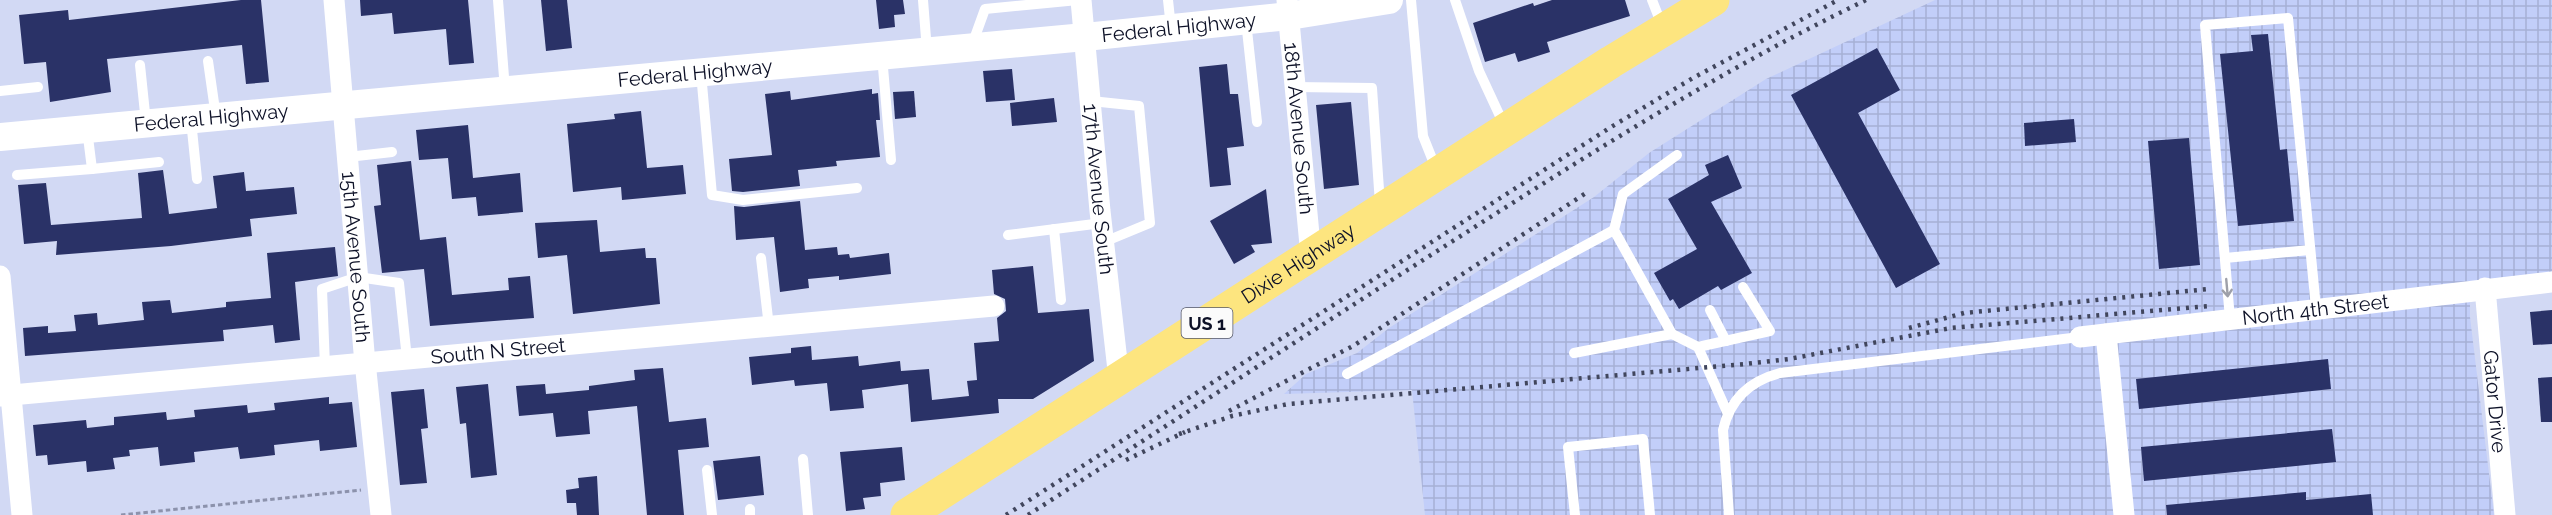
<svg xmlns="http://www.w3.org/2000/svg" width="2552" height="515" font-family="Raleway,sans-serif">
<defs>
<pattern id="industrial-grid" width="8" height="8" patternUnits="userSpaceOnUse" patternTransform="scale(1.5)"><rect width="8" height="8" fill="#c2cef9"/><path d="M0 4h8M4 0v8" fill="none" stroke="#a6b0d5"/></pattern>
</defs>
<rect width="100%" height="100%" fill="#d2d9f4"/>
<!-- industrial -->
<path fill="url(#industrial-grid)" d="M1935 0H2552V272L2470 281V317L2494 515H1425L1412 390 1284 394 1306 374 1357 353 1389 328 1594 197 1649 153 1766 79Z"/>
<!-- building -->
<g fill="#2a3267">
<path d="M241 0H261L269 82 246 84 242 45 107 59 111 92 50 102 46 62 24 64 19 15 68 10 69 20Z"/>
<path d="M360 0H468L474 63 449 65 446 29 394 34 392 13 361 16Z"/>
<path d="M541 0H567L572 48 546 51Z"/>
<path d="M876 0H903L905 14 894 15 895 27 879 29Z"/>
<path d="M1552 0H1625L1630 16 1547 42 1550 52 1518 62 1515 53 1485 62 1473 23 1533 3 1534 6Z"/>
<path d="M2268 34 2280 150 2287 149 2294 221 2238 226 2220 54 2253 51 2251 35Z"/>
<path d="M1877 48 1900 90 1858 113 1940 264 1896 288 1791 95Z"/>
<path d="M1227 64 1230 94H1238L1244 146 1227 148 1231 185 1210 187 1199 67Z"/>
<path d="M1012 69 1015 100 986 102 983 71Z"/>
<path d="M872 89V94L878 93 880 120H876L880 157 836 161 837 166 798 170 800 186 743 192 732 191 729 159 772 155 765 94 790 91 791 100Z"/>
<path d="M914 91 916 117 895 119 893 92Z"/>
<path d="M1054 98 1057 122 1012 126 1010 103Z"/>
<path d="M1351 102 1359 185 1324 189 1316 105Z"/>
<path d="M641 111 647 168 683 165 686 194 622 200 621 187 573 192 567 124 615 119 614 114Z"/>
<path d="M2074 119 2076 142 2025 146 2024 123Z"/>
<path d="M468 125 473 178 520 173 523 212 478 216 476 197 452 199 448 158 419 160 416 130Z"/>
<path d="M2189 138 2200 265 2159 269 2148 141Z"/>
<path d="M1728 155 1742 188 1711 202 1752 273 1721 290 1718 286 1679 309 1673 299 1670 301 1654 273 1697 249 1668 199 1709 175 1705 165Z"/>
<path d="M411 161 420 240 446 237 452 295 509 290 508 278 530 276 534 318 430 326 424 269 382 273 374 206 381 205 377 165Z"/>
<path d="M163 170 169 214 217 208 213 176 244 172 246 191 294 187 297 214 250 219 252 236 171 246 56 255 57 241 24 244 18 185 46 183 51 225 142 218 138 173Z"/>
<path d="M1266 189 1272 243 1251 245 1255 252 1234 264 1210 221Z"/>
<path d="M800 201 805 250 837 247 838 255 849 254 850 258 889 253 891 274 839 280V276L808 279 809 288 780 292 774 237 736 240 734 206 744 207Z"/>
<path d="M597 220 600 252 645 248 646 258H656L660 304 573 314 567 255 538 258 535 223Z"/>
<path d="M335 247 338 276 295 282 300 340 275 343 273 325 223 330 224 341 25 356 23 328 48 326V333L76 331 74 315 97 313 98 325 144 320 142 302 170 300 172 313 226 307V302L271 298 267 253Z"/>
<path d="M1033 266 1038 313 1089 309 1094 361 1033 399H998L999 413 911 422 908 384 862 390 864 408 830 411 827 383 795 386 794 380 752 385 749 357 791 353V348L811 346 812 360 858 356 859 366 900 361 901 371 929 369 932 400 969 396 967 381 977 380 974 343 999 341 997 318 1006 311 1005 299 994 294 992 270Z"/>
<path d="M2552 310V344L2533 345 2530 312Z"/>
<path d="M2328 359 2331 389 2139 409 2136 379Z"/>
<path d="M663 368 669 422 706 418 709 447 678 450 684 515H647L637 406 588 411 590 434 556 437 553 413 519 416 516 386 545 384 546 394 589 390V386L635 380 634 370Z"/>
<path d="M2552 377V422H2541L2538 378Z"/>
<path d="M488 384 497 475 471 478 466 423 460 424 456 387Z"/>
<path d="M424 389 428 428 421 429 427 483 400 485 391 392Z"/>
<path d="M329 397V404L352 402 357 447 320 451 319 440 274 445 275 455 240 459 238 447 194 452 195 462 160 466 158 447 129 450 130 456 113 458 115 469 87 472 86 461 48 465 47 455 36 456 33 425 86 420 87 428 114 425V417L166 412 167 420 195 417 194 410 247 405 248 413 275 410 274 403Z"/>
<path d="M2332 429 2336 462 2144 481 2141 447Z"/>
<path d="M902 447 905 480 880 483 881 496 863 498 865 509 846 511 840 452Z"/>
<path d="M760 456 764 495 718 500 713 461Z"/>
<path d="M597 476 599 515H577L576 503H567L566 490 579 488 578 478Z"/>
<path d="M2306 492V500L2371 494 2373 515H2167L2166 505Z"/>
</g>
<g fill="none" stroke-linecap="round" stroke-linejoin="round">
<!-- path -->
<path stroke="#8c92ac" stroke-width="3" stroke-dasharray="4.5 3" stroke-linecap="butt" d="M121 515 361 490"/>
<!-- lane -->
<g stroke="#fff" stroke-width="10">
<path d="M498 0 505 90"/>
<path d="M923 0 927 51"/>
<path d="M1168 0 1171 28"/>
<path d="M1411 0 1423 136 1437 171"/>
<path d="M1455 0 1479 71 1505 127"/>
<path d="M1652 0 1663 28"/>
<path d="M1246 21 1257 122"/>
<path d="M972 45 985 9 1078 0"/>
<path d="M882 56 891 160"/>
<path d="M208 61 216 117"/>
<path d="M140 65 146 123"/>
<path d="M701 73 712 195 743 200 857 188"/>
<path d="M1295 87 1372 88 1380 204"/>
<path d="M0 91 38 87"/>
<path d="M1091 101 1139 106 1150 223 1104 242"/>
<path d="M191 120 197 179"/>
<path d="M1677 155 1623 194 1614 230 1672 334 1698 347 1728 414"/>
<path d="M348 157 392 152"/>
<path d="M92 169 159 162"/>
<path d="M17 175 92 169 87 129"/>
<path d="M1054 229 1061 300"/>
<path d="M1008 235 1102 223"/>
<path d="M761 258 769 327"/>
<path d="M2225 258 2310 250"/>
<path d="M1710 310 1726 341"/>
<path d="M2230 319 2205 25 2288 18 2316 308"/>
<path d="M1698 347 1770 331 1743 287"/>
<path d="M1574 353 1672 334"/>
<path d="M325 367 322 289 358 277 399 283 407 359"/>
<path d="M1347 374 1614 230"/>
<path d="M803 459 808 515"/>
<path d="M707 470 712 515"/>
<path d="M750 509V515"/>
<path d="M1575 515 1568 447 1643 439 1650 515"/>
<path d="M1729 515 1723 430C1730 399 1749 381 1780 373L2080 337"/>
</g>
<!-- street -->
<g stroke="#fff" stroke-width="21">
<path id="s1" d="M334 0 364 352 381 515"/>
<path id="s2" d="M1081 0 1100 211 1119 379"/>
<path id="s3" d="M1287 0 1311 256"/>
<path d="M0 276 22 515"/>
<path id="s4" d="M2485 288 2505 515"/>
<path d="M2106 334 2124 515"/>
<path id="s5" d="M2080 337 2552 282"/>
<path id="s6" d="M0 396 994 306"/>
</g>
<!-- secondary -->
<path stroke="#fff" stroke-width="28" id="s7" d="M0 137 1085 37 1289 16 1389 0"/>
<!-- primary -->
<path stroke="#fde57f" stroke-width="33" id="s8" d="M907 515 1611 62 1713 0"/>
<!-- rail -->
<g stroke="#41465d" stroke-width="4.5" stroke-dasharray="3 6" stroke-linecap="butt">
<path d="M1909 328 1964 313 2209 289"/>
<path d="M1229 411 1353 346 1589 191"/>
<path d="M1179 434 1232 416 1288 404 1745 364 1789 359 1951 328 2209 306"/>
<path d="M1126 460 1185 432"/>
<path d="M1006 515 1611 127 1693 78 1838 0"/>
<path d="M1028 515C1171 423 1313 330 1456 239 1589 154 1723 69 1866 0"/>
</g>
</g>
<!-- one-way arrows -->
<defs><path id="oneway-shaft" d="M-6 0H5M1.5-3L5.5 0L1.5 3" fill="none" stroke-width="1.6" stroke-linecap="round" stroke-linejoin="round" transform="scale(1.5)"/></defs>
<use stroke="#9ea0a9" href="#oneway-shaft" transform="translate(2227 288) rotate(85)"/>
<g text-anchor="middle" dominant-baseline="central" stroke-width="6" stroke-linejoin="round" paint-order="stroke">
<!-- shield labels -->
<rect fill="#fbfbfb" stroke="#545767" stroke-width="1.5" x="1181.5" y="308" width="51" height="30" rx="4.5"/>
<g font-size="18" font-weight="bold" fill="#0d1127">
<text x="1207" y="323">US 1</text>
</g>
<!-- street labels -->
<g font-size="20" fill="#0d1127" stroke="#fbfbfb">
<text stroke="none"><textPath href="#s7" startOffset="1184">Federal Highway</textPath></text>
<text stroke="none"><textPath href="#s7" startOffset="698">Federal Highway</textPath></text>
<text stroke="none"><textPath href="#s7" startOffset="212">Federal Highway</textPath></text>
<text stroke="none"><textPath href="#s3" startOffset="129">18th Avenue South</textPath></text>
<text stroke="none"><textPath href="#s2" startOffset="190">17th Avenue South</textPath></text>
<text stroke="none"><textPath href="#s1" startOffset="258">15th Avenue South</textPath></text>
<text stroke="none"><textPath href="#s8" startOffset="465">Dixie Highway</textPath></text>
<text stroke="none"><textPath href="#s5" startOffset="237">North 4th Street</textPath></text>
<text stroke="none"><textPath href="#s6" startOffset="500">South N Street</textPath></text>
<text stroke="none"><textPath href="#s4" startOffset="114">Gator Drive</textPath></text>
</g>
</g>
</svg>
